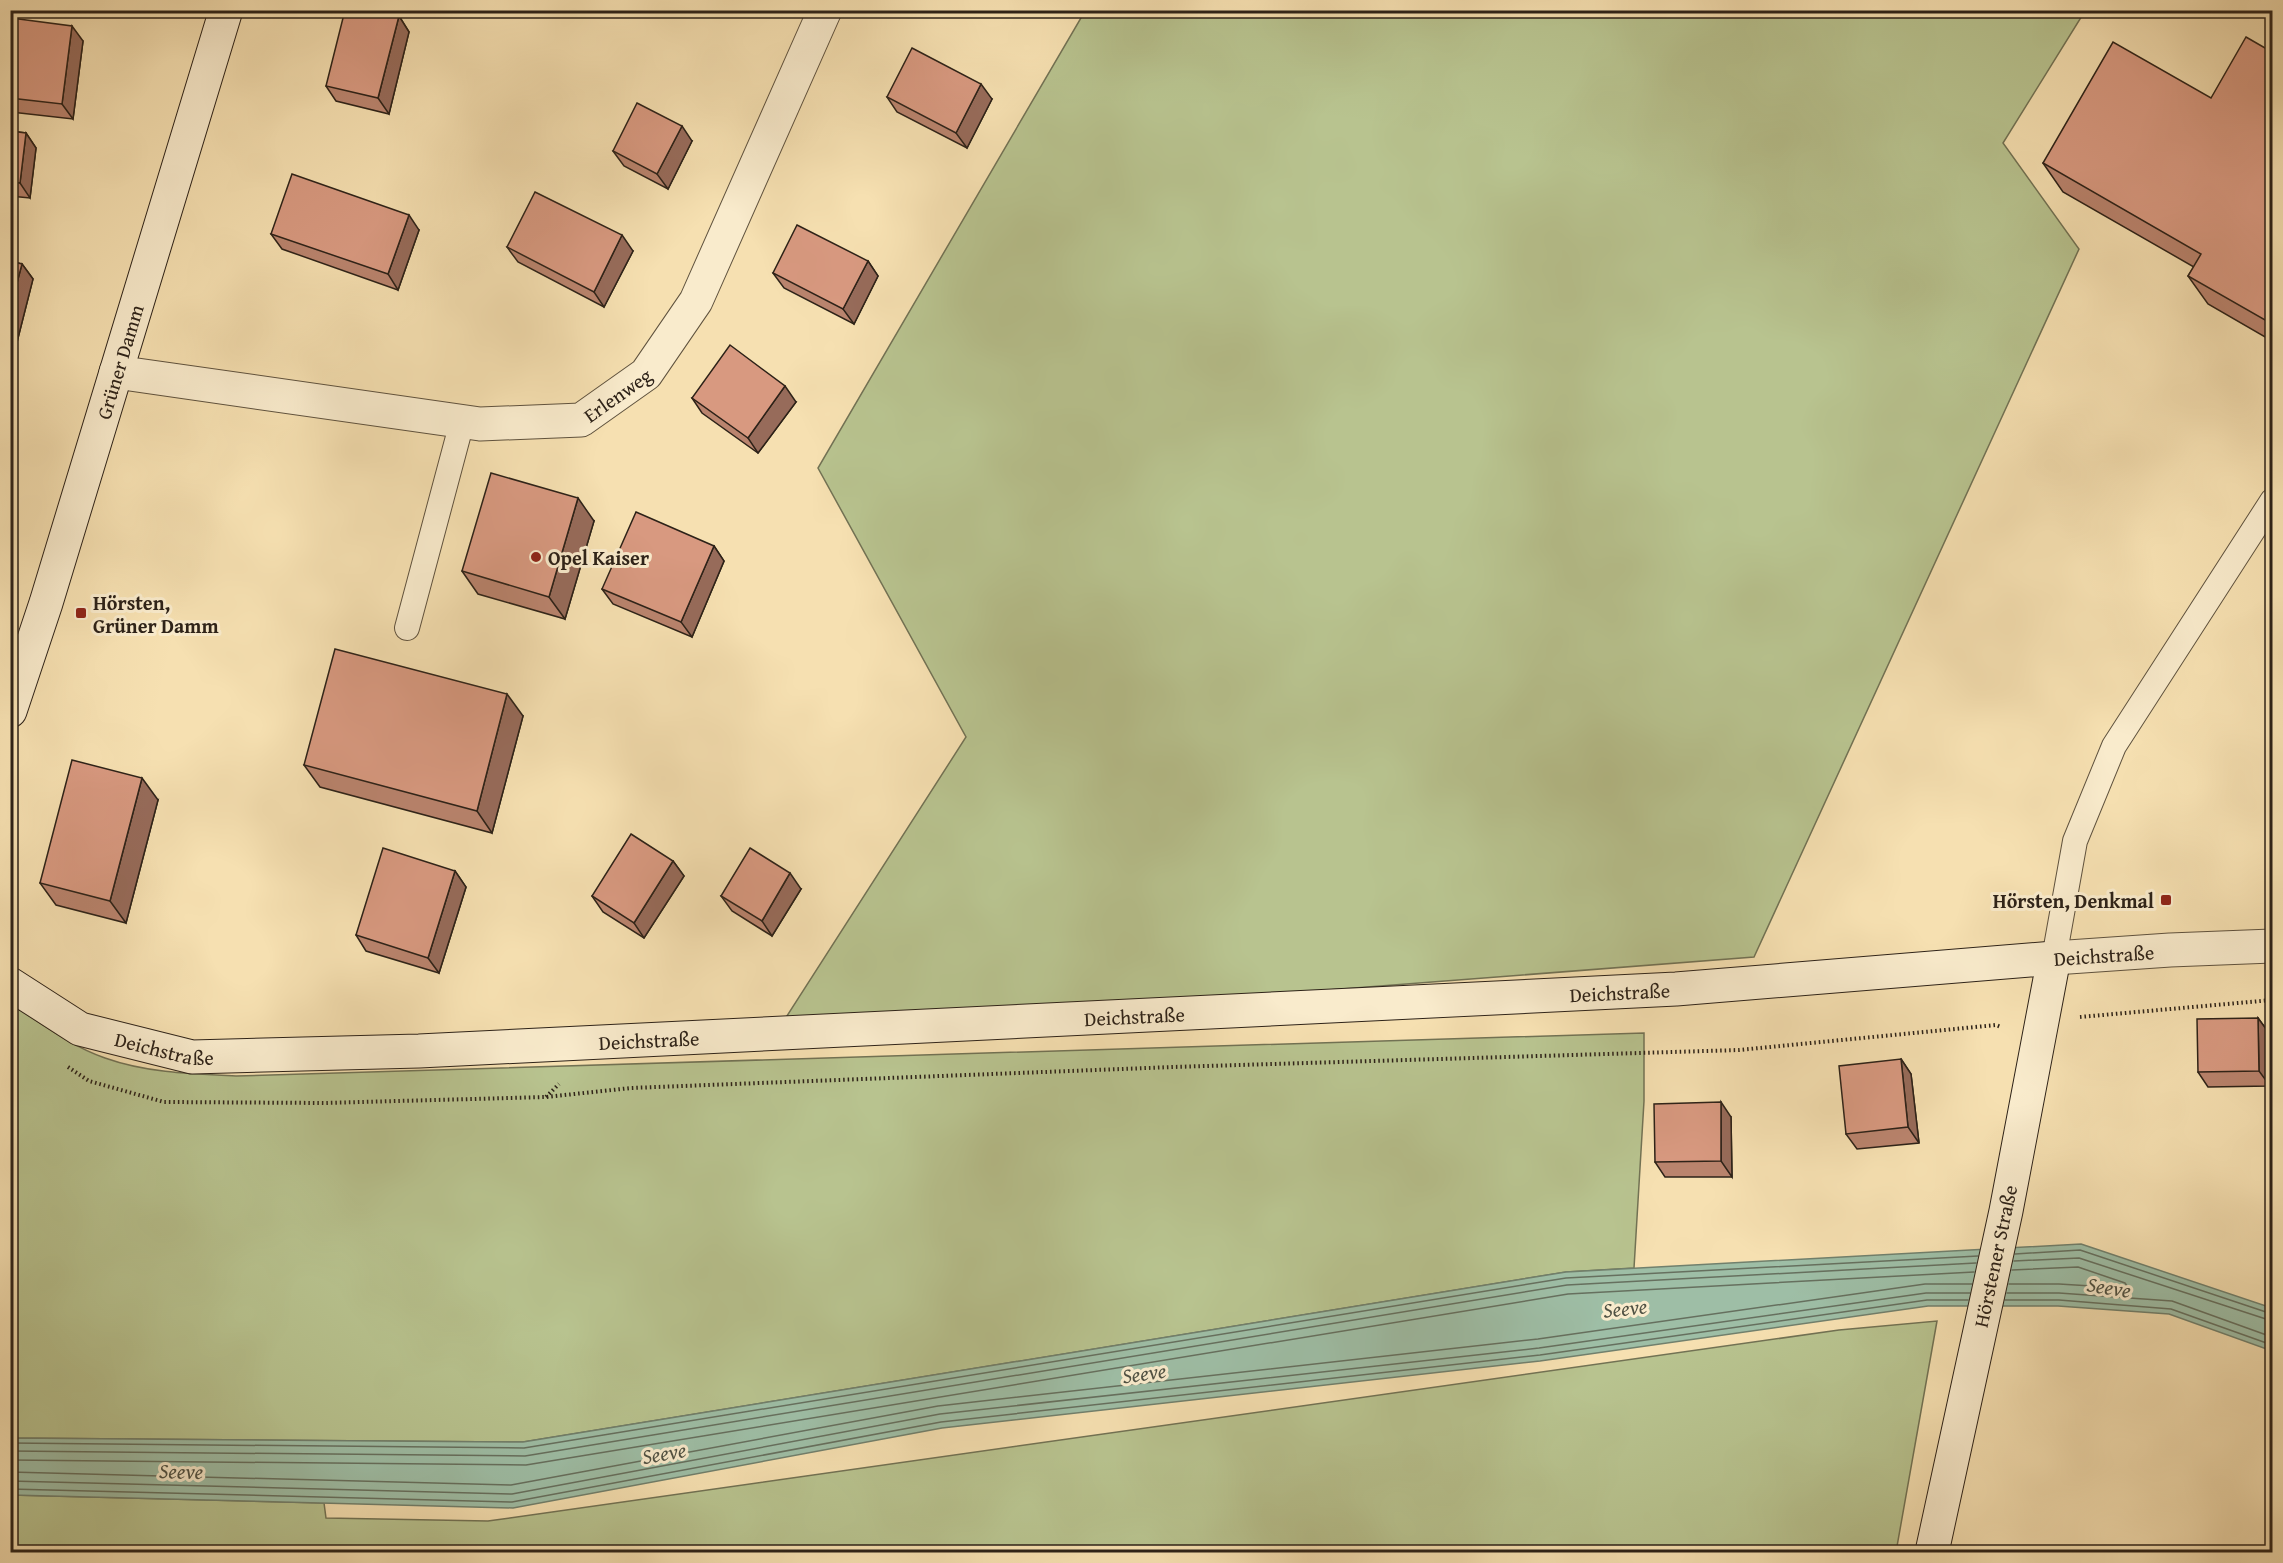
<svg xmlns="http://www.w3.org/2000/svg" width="2283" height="1563" font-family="'Gentium Book Plus',serif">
<rect width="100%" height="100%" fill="#f6e0b1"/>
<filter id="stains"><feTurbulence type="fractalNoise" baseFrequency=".00333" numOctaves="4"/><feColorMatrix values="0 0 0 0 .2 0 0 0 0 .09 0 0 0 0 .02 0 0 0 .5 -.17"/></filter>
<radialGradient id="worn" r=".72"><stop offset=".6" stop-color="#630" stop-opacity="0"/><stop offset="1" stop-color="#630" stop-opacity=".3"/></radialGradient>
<!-- green -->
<g fill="#b8c38f" stroke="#727254" stroke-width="1.5">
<path d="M1085 11H2085L2003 143 2079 249 1754 957 776 1033 966 737 818 468Z"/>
<path d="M10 1003C41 1023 70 1046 105 1058 147 1073 193 1074 236 1076L1644 1033V1101L1634 1268 1566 1272 523 1442 11 1438Z"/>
<path d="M1937 1321 1896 1552H11V1495L324 1503 326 1518 488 1521 1839 1330Z"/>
</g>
<!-- water -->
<path fill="#9ebea6" stroke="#71806d" stroke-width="1.5" d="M2081 1244 2272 1308V1351L2169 1314 2058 1306H1928L1540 1361 942 1428 513 1508 11 1495V1438L523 1442 1566 1272Z"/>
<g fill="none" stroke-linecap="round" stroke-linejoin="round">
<!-- shore -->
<g stroke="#66705f" stroke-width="1.5">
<path d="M2015 1254 2080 1250 2272 1314"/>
<path d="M2014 1261 2079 1258 2272 1321"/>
<path d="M2009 1284H2059L2124 1288 2127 1286 2125 1283 2078 1267 2012 1270"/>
<path d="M2007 1293H2059L2172 1301 2272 1337"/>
<path d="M2005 1300H2059L2171 1309 2272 1345"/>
<path d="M10 1443 524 1448 1566 1278 1978 1256"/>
<path d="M10 1451 525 1456 1567 1285 1976 1263"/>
<path d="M10 1460 526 1465 1568 1294 1974 1272"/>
<path d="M10 1472 511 1485 938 1406 1538 1339 1925 1284H1972"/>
<path d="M10 1481 512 1494 940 1414 1539 1348 1926 1293H1970"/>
<path d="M10 1489 512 1502 941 1422 1540 1355 1927 1300H1968"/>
</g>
<defs>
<g id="lane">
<path d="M407 628 462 422"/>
<path d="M2054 958 2075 841 2114 746 2272 501"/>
</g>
<g id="street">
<path id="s1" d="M116 372 480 424 581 420 646 374 696 301 825 10"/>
<path id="s2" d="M2054 958 2170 950 2272 946"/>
</g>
<g id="secondary">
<path id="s3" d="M10 711 46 603 226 10"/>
<path id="s4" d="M10 984 80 1029 192 1057 419 1051 1676 989 2054 958 2006 1211 1932 1552"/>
</g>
</defs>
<!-- lane casing -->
<use href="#lane" stroke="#5f523e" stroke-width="26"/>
<!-- street casing -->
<use href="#street" stroke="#5f523e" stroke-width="35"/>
<!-- secondary casing -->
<use href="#secondary" stroke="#2d2218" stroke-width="35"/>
<!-- path -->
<g stroke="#2d2218" stroke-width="4" stroke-dasharray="1.5 3" stroke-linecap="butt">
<path d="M2080 1017 2272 1000"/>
<path d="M68 1067 89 1081 164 1102 324 1103 546 1097 631 1088 1173 1067 1739 1050 1996 1025 2001 1027"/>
<path d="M546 1097 559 1084"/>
</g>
<!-- lane -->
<use href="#lane" stroke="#f9ebcc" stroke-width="24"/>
<!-- street -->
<use href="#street" stroke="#f9ebcc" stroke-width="33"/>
<!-- secondary -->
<use href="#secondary" stroke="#f9ebcc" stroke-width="33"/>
</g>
<!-- wall -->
<g fill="#ba846e" stroke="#2d2218" stroke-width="1.5">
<path d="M751 10H762L759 15Z"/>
<path d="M399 16 409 32 389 114 336 101 326 86Z"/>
<path d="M11 18 83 41 73 119 11 112 10 111Z"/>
<path d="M2272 52V341L2208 304 2188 276 2194 267 2063 192 2043 163 2211 98Z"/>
<path d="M887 97 992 99 967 148 897 112Z"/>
<path d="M10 131 26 133 36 148 30 198 10 196Z"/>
<path d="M692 141 668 189 624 166 613 151Z"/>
<path d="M419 230 398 290 282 249 271 234Z"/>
<path d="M507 247 633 251 604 307 518 262Z"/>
<path d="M10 261 22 264 33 279 17 342 10 340Z"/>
<path d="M868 261 878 276 854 324 784 288 773 273Z"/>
<path d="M692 398 796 402 758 453 702 413Z"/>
<path d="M594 521 565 619 478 594 462 571Z"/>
<path d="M714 546 724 561 692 637 613 604 602 589Z"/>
<path d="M523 716 492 833 320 787 304 765Z"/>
<path d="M158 800 126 923 56 905 40 883Z"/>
<path d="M673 861 684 876 644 938 603 912 592 896Z"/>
<path d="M455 871 466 887 439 973 366 951 356 935Z"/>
<path d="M801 889 772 936 732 911 721 896Z"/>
<path d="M2258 1018 2269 1033 2270 1086 2208 1087 2198 1072Z"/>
<path d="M1901 1059 1911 1074 1919 1143 1857 1149 1846 1134Z"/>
<path d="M1731 1117 1732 1177H1665L1655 1162Z"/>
</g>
<!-- shaded-wall -->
<g fill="#976b5a" stroke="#2d2218" stroke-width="1.5">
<path d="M399 16 409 32 389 114 378 98Z"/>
<path d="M72 26 83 41 73 119 62 104Z"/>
<path d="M981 84 992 99 967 148 956 133Z"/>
<path d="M682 126 692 141 668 189 657 174Z"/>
<path d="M26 133 36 148 30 198 20 183Z"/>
<path d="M409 215 419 230 398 290 388 274Z"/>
<path d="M622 235 633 251 604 307 594 292Z"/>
<path d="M868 261 878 276 854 324 843 309Z"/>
<path d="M22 264 33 279 17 342 10 333V309Z"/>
<path d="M785 386 796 402 758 453 748 438Z"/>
<path d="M578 498 594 521 565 619 549 597Z"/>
<path d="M714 546 724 561 692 637 681 622Z"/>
<path d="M507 694 523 716 492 833 477 811Z"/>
<path d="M142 778 158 800 126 923 110 901Z"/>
<path d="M673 861 684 876 644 938 634 923Z"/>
<path d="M455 871 466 887 439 973 428 958Z"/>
<path d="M790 873 801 889 772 936 762 921Z"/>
<path d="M2258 1018 2269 1033 2270 1086 2259 1071Z"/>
<path d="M1901 1059 1911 1074 1919 1143 1908 1127Z"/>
<path d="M1721 1102 1731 1117 1732 1177 1721 1161Z"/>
</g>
<!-- building -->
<g fill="#d89980" stroke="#2d2218" stroke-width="1.5">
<path d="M345 10H376L399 16 378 98 326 86Z"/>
<path d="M11 18 72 26 62 104 10 98Z"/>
<path d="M2246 37 2272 52V324L2188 276 2201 254 2043 163 2113 42 2211 98Z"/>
<path d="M912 48 981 84 956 133 887 97Z"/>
<path d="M637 103 682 126 657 174 613 151Z"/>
<path d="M10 131 26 133 20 183 10 182Z"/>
<path d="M292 174 409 215 388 274 271 234Z"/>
<path d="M535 192 622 235 594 292 507 247Z"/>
<path d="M797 225 868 261 843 309 773 273Z"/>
<path d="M10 261 22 264 10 309Z"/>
<path d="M730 345 785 386 748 438 692 398Z"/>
<path d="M491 473 578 498 549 597 462 571Z"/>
<path d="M636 512 714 546 681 622 602 589Z"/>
<path d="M335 649 507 694 477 811 304 765Z"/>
<path d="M72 760 142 778 110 901 40 883Z"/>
<path d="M631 834 673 861 634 923 592 896Z"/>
<path d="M383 848 455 871 428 958 356 935Z"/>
<path d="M750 848 790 873 762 921 721 896Z"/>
<path d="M2258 1018 2259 1071 2198 1072 2197 1019Z"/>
<path d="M1901 1059 1908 1127 1846 1134 1839 1066Z"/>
<path d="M1721 1102V1161L1655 1162 1654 1104Z"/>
</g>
<!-- markers -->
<g fill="#8f2418" stroke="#f9ebcc" stroke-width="2">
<circle cx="536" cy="557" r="6"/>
<rect x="75" y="607" width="12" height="12" rx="3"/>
<rect x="2160" y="894" width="12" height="12" rx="3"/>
</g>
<g text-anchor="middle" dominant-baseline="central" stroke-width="6" stroke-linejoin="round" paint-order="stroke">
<!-- street labels -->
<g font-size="20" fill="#2d2218" stroke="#f9ebcc">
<text stroke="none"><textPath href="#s3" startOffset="366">Grüner Damm</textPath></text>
<text stroke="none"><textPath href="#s1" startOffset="513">Erlenweg</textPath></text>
<text stroke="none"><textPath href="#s2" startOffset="50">Deichstraße</textPath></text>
<text stroke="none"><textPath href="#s4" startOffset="1628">Deichstraße</textPath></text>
<text stroke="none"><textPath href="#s4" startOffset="1142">Deichstraße</textPath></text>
<text stroke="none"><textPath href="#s4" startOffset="656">Deichstraße</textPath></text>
<text stroke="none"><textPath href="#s4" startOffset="170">Deichstraße</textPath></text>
<text transform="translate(1995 1256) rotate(-78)">Hörstener Straße</text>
</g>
<!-- poi labels -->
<g font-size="20" font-weight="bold" fill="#2d2218" stroke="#f9ebcc" text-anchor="start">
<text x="548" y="557">Opel Kaiser</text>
<text x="93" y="602">Hörsten,<tspan x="93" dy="23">Grüner Damm</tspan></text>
<text x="2154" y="900" text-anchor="end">Hörsten, Denkmal</text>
</g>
<!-- water labels -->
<g font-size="21" font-style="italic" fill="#4f5143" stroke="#f9ebcc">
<text transform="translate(2109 1287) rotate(9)">Seeve</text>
<text transform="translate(1625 1308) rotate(-6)">Seeve</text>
<text transform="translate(1144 1373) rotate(-8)">Seeve</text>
<text transform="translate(664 1453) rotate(-10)">Seeve</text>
<text transform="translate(181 1471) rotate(1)">Seeve</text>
</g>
</g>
<!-- margin -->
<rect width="2283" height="1563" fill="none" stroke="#f6e0b1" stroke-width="36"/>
<rect x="12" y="12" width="2259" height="1539" fill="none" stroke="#2d2218" stroke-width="3"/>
<rect x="18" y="18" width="2247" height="1527" fill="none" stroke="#2d2218" stroke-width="1.5"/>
<rect width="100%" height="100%" filter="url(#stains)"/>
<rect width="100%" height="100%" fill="url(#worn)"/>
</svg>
